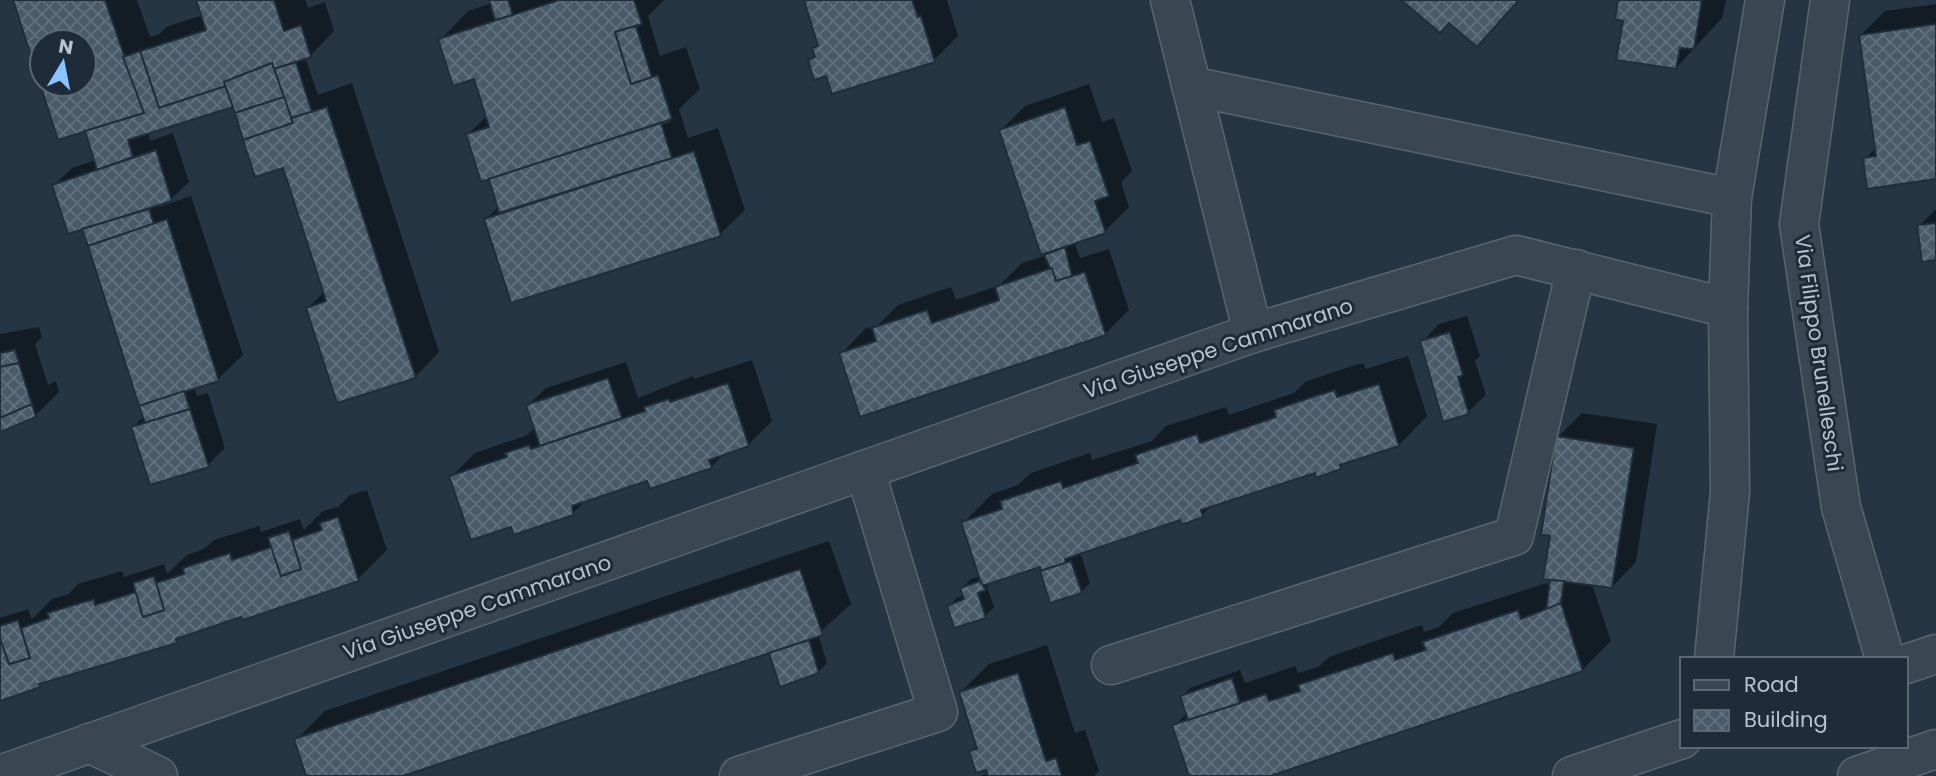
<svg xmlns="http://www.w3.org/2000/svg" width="1936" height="776" font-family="Poppins,sans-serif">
<defs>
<pattern id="building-cross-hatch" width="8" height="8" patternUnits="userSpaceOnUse" patternTransform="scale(1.75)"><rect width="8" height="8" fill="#495b6a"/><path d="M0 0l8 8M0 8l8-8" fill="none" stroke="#61717e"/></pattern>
</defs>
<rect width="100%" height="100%" fill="#253544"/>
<!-- shadow -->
<g fill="#0007" fill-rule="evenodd">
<path d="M15 0H137L150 37 160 34 166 27 203 15 198 0H305L308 8 325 2 334 31 310 56 305 57 318 95 352 83 439 352 415 377 308 308 325 291 284 166 256 175 234 104 148 132 150 141 173 133 189 182 171 199 158 203 159 207 191 196 243 355 218 379 194 387 197 396 208 393 225 448 208 465 133 427 144 416 84 227 54 185 72 168 96 160 86 129 42 84H84V42H42V83Z"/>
<path d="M491 0H664L648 16 660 56 686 47 700 89 679 109 688 138 718 128 745 210 720 234 486 219 499 206 491 180 468 134 487 116 475 77 440 40 468 11 492 3ZM668 119 670 122 509 175V171Z"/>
<path d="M805 0H947L958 36 934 60 827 74 810 60 816 54 814 48 819 43Z"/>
<path d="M1620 0H1726L1722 18 1676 68 1625 19Z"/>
<path d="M1936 4V177L1865 159 1877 147 1861 35 1885 11Z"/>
<path d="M1089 84 1102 122 1114 118 1132 171 1121 182 1129 207 1105 231 1074 242 1080 258 1109 249 1129 310 1105 334 841 354 865 329 878 325 898 305 951 287 956 300 1000 285 1022 263 1044 256 1001 130 1025 106Z"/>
<path d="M1936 209V258L1919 226Z"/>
<path d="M1467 316 1480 356 1475 361 1486 395 1468 412 1422 342 1439 324Z"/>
<path d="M39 327 42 337 35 344 48 385 56 381 59 392 35 416 0 430V334Z"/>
<path d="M1408 356 1427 416 1399 445 1347 461 1340 468 1316 470 1214 504 1202 515 1181 518 1080 552 1090 583 1081 592 1041 565 994 580 987 587 994 607 985 616 949 606 958 597 964 595 962 588 971 579 981 576 963 523 992 494 1018 485 1031 473 1090 453 1092 460 1152 441 1166 426 1226 407 1229 415 1294 393 1305 382 1346 368 1363 363 1366 369Z"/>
<path d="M752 360 772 421 748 445 726 452 711 467 648 479 587 499 573 513 512 524 451 477 475 453 525 436 536 428 528 405 546 388 626 362 638 398 693 376 694 379Z"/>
<path d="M1582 413 1657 424 1636 562 1612 587 1592 584 1611 641 1582 670 1264 776H1191L1174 726 1187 713 1182 697 1190 688 1240 670 1245 683 1295 666 1298 673 1318 667 1329 657 1422 625 1424 632 1439 627 1453 613 1547 583 1550 593 1558 437Z"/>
<path d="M367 490 387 550 358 579 183 634 176 642 45 681 40 686 0 698V618L28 609 32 619 52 599 69 594 78 584 122 571 124 577 164 564 167 574 187 555 204 549 214 540 259 526 261 532 300 519 304 530 323 511 338 507 350 495Z"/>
<path d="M829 541 851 604 818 634 827 663 818 672 776 649 397 776H308L296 740 325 711Z"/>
<path d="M1047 645 1075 733 1085 730 1099 771 1094 776H980L989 773 971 752 978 745 960 693 989 664Z"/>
</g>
<!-- building -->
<g fill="url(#building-cross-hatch)" stroke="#202e3b" stroke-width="2" fill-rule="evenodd">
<path d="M13 0H105L144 113 58 140ZM42 42H84V84H42Z"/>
<path d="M196 0H274L284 31 301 25 311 57 274 69 272 63 224 82 226 86 159 108 140 51 206 30Z"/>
<path d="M489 0H508L513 15 495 20Z"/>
<path d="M559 0H634L642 24 615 32 631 84 658 75 672 119 481 182 466 134 489 127 474 79 453 86 438 39Z"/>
<path d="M804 0H912L918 17 921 16 935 62 832 94 826 76 814 80 808 60 815 57 812 48 818 46Z"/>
<path d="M1401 0H1519L1477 47 1449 23 1440 33Z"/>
<path d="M1618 0H1702L1694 49 1680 48 1676 69 1616 60 1623 21 1615 19Z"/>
<path d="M1936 24V179L1867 189 1863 158 1876 156 1859 35Z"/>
<path d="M636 26 652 77 631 84 615 32Z"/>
<path d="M140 51 159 108 226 86 233 107 128 140 133 157 97 170 85 131 144 113 123 57Z"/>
<path d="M296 62 312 112 291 118 274 69Z"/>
<path d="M272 63 284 97 235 113 224 82Z"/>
<path d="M284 97 293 123 243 140 235 113Z"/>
<path d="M327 107 416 378 337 403 306 308 326 301 283 168 255 177 243 140 293 123 291 118Z"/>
<path d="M1065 107 1077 145 1090 141 1109 196 1095 201 1106 233 1041 255 999 130Z"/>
<path d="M661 123 672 158 499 213 489 179Z"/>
<path d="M156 150 172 201 68 234 52 185Z"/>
<path d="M694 151 721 236 511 303 484 219Z"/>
<path d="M149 209 154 224 88 246 82 229Z"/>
<path d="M167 219 219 381 139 406 88 246Z"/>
<path d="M1936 223V260L1922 262 1917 225Z"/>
<path d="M1065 247 1072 276 1056 281 1044 255Z"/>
<path d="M1052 268 1056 281 1085 272 1106 335 860 417 839 353 876 341 872 328 927 310 932 323 999 300 995 287Z"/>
<path d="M1450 332 1463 375 1458 377 1469 414 1443 422 1420 341Z"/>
<path d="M15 350 19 363 0 367V353Z"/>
<path d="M19 363 32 404 0 418V367Z"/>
<path d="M608 378 622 418 540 446 526 405Z"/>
<path d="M728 383 749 446 709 460 712 468 650 489 647 481 572 506 574 515 513 535 511 527 471 540 449 476 507 457 505 453 529 445 531 449 645 411 644 407 669 399 670 402Z"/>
<path d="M1379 384 1399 446 1340 465 1341 469 1316 478 1315 473 1201 510 1203 517 1187 523 1181 524 1180 520 1065 559 1066 563 1041 571 1040 567 982 586 961 522 1002 509 1000 501 1061 481 1063 488 1138 463 1135 455 1197 434 1200 443 1276 417 1274 410 1315 396 1335 390 1337 397Z"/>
<path d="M184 391 190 409 145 423 139 406Z"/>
<path d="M32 404 36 417 0 432V418Z"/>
<path d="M190 409 209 467 150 485 131 427Z"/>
<path d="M1556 436 1634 448 1612 588 1543 579 1550 536 1541 535Z"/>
<path d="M338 517 359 581 243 620 241 617 176 639 177 643 39 684 41 687 0 701V638L9 664 30 658 21 628 49 618 47 613 94 599 95 605 136 592 143 617 164 610 156 583 184 574 183 568 230 553 232 560 272 547 281 576 301 569 292 540 322 530 319 523Z"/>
<path d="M289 531 301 569 281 576 268 538Z"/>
<path d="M1071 561 1082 593 1050 603 1040 571Z"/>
<path d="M800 569 823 635 403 776H306L294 739Z"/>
<path d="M154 576 164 610 143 617 133 583Z"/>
<path d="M1550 580 1564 581 1561 603 1546 611Z"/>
<path d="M980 581 986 590 978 593 986 618 954 628 947 606 964 599 960 588Z"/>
<path d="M1561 603 1583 671 1270 776H1189L1172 725 1266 694 1269 701 1300 691 1298 685 1393 653 1395 660 1426 650 1422 642 1518 610 1521 619Z"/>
<path d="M18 620 30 658 9 664 0 638V626Z"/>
<path d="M809 640 819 673 780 687 769 653Z"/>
<path d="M1018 673 1046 761 1056 758 1062 776H988L986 770 976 773 969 751 977 749 959 692Z"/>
<path d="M1232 678 1240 703 1188 720 1180 696Z"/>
</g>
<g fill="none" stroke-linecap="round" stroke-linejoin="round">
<defs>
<g id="minor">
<path d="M1170 0 1253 333"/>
<path d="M1830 0 1799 224 1841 507 1885 659"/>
<path d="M1191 86 1732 198"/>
<path d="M1714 659 1730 492 1728 308 1732 198 1765 0"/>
<path d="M1111 665 1514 536 1576 269"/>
<path d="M89 743 158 776"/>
<path d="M0 775 1253 333 1516 255 1728 308"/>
<path d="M739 776 938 712 865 470"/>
</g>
<g id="tertiary">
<path d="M1906 664 1936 654"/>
<path d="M1572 776 1682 739"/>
<path d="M1857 776 1936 749"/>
</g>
</defs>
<!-- minor casing -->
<use href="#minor" stroke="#586571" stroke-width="41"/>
<!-- tertiary casing -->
<use href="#tertiary" stroke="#586571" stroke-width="41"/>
<!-- minor -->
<use href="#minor" stroke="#3a4753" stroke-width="38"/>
<!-- tertiary -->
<use href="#tertiary" stroke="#3a4753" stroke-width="38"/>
</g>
<g text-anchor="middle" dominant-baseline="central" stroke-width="6" stroke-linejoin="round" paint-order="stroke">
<!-- street labels -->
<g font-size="21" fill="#b7c2cd" stroke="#1e2c39">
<text transform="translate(1218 348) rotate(-18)">Via Giuseppe Cammarano</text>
<text transform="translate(1819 353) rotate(82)">Via Filippo Brunelleschi</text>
<text transform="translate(477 607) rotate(-19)">Via Giuseppe Cammarano</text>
</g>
</g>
<!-- legend -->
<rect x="1680" y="657" width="228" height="91" fill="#1e2c39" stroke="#5b6874" stroke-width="2"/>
<rect x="1694" y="680" width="35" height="10" fill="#3a4753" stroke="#5b6874" stroke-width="2"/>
<text x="1744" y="692" font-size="21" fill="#b7c2cd">Road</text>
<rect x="1694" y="710" width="35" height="21" fill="url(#building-cross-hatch)" stroke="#5b6874" stroke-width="2"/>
<text x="1744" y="727" font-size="21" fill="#b7c2cd">Building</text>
<!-- north arrow -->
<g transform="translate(63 63) rotate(10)"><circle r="33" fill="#1e2c39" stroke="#5b6874" stroke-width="2"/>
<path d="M0-5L12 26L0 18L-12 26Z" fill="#8bc3fe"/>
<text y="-10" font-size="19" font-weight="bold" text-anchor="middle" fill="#b7c2cd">N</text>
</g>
</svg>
